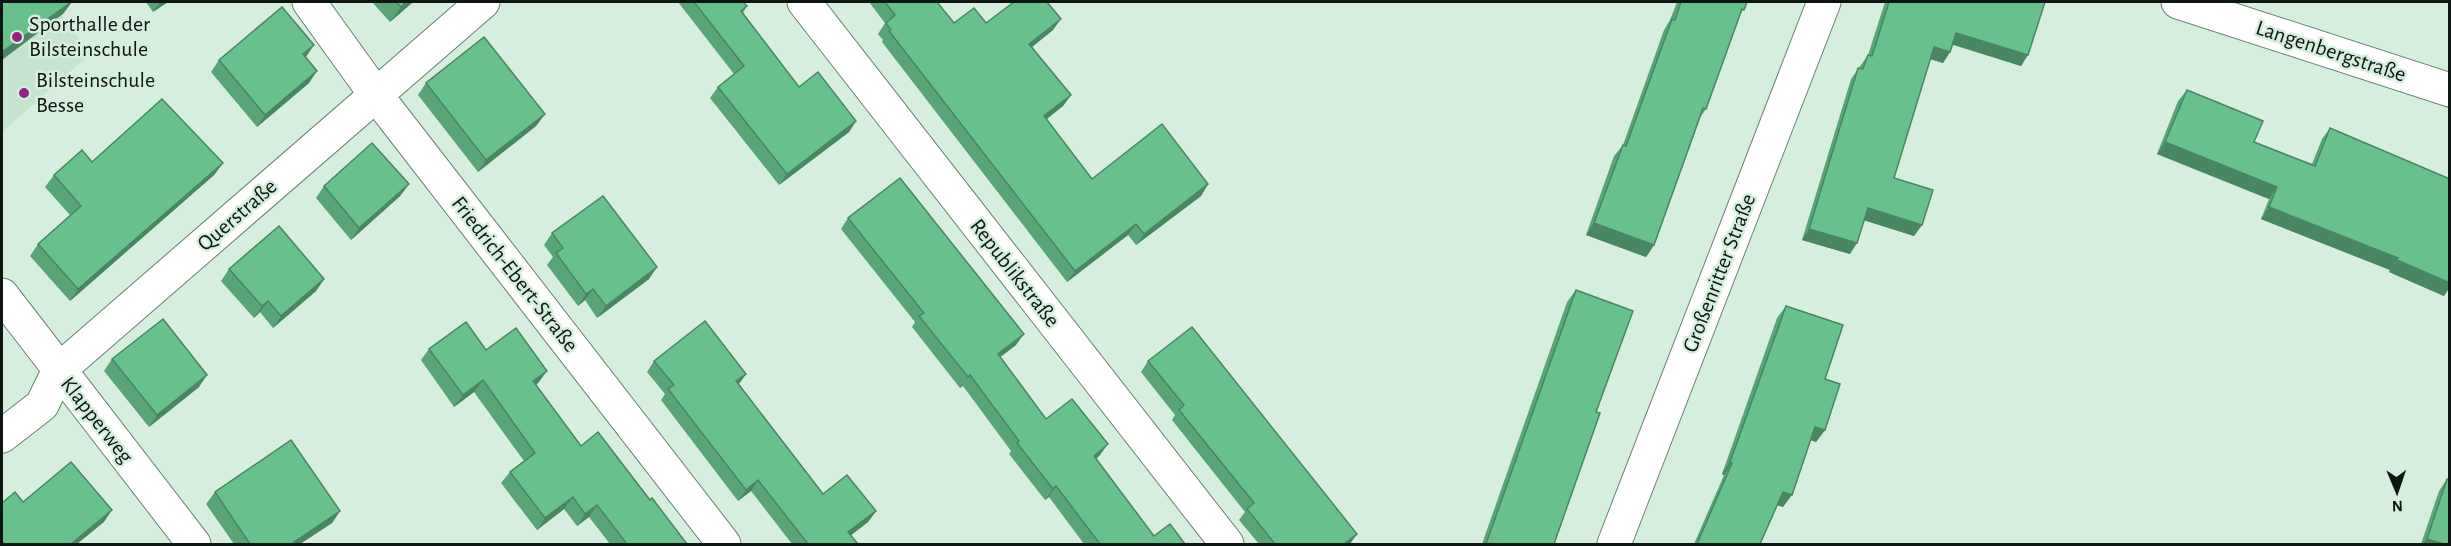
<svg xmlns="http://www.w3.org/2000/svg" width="2451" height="546" font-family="'Alegreya Sans',sans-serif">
<rect width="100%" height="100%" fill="#d6eede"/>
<!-- built -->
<path fill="#c5e4cf" d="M2 2H52L90 54 2 132Z"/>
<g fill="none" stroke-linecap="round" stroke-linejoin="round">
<defs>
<g id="minor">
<path d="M309 2 376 95 724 544"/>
<path d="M804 2 1227 544"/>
<path d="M2178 2 2450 90"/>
<path d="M2 295 194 544"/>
<path d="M2 436 42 405 59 370 483 2"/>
</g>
<path id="major" d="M1614 544 1824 2"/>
</defs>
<!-- minor casing -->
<use href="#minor" stroke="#6c8274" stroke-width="35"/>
<!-- major casing -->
<use href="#major" stroke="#6c8274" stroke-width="35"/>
<!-- minor -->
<use href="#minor" stroke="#fff" stroke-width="33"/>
<!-- major -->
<use href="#major" stroke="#fff" stroke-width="33"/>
</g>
<!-- wall -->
<g fill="#59a578">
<path d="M146 2H168L153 12Z"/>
<path d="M372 2H413L390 22Z"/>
<path d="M678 2H743L747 6 743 13 799 87 856 121 849 132 779 185 710 98 718 87 734 74Z"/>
<path d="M869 2H937L954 23H986L1053 30 1032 47 1071 95 1063 106 1047 119 1092 179 1208 184 1201 196 1136 245 1128 235 1067 282 882 42 883 40 878 34 885 23Z"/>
<path d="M1677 2H1747L1738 19 1706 109 1701 116 1654 245 1646 257 1586 235 1614 156 1623 145 1664 30 1670 20Z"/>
<path d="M1885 2H2045L2021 66 1953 45 1950 52 1943 63 1930 59 1894 178 1922 225 1914 236 1864 220 1850 254 1802 240 1851 79 1868 55Z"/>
<path d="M305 57 309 83 257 127 211 72 219 60Z"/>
<path d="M426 83 545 114 536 126 478 172 418 95Z"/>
<path d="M2187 90 2254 142 2312 164 2322 139 2330 128 2444 296 2389 272 2390 270 2261 219 2269 199 2157 154 2178 101Z"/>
<path d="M92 162 223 163 214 175 70 301 30 256 38 244 70 215 45 187 54 175Z"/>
<path d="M409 184 400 196 351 240 316 198 324 186Z"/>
<path d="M848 218 1016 345 1000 357 1046 419 1100 455 1096 459 1154 536 1185 544H1084L1049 497 1045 500 1009 454 1011 451 963 386 960 388 912 327 915 322 841 229Z"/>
<path d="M552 233 649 279 597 318 585 300 578 306 547 265 553 257 544 245Z"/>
<path d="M229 269 324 279 316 291 273 328 260 312 254 318 221 281Z"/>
<path d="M1576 290 1554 544H1482L1567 302Z"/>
<path d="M1786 306 1825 379V430L1816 442 1811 440 1783 507 1777 505 1760 544H1694L1724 475 1722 474 1777 318Z"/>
<path d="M429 349 486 350 539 382 536 385 581 446 650 500 687 544H610L589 517 577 526 564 509 537 530 501 483 510 472 524 461 474 392 454 407 421 360Z"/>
<path d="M112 359 199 387 149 427 104 371Z"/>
<path d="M654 361 746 374 739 384 823 494 876 511 868 522 851 535 858 544H792L751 491 738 501 661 400 665 394 647 372Z"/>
<path d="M1148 361 1357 534 1349 544H1259L1239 520 1245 512 1172 420 1175 415 1141 372Z"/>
<path d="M2447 479 2450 544H2421L2439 491Z"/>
<path d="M215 492 340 511 332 523 300 544H234L206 504Z"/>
</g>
<!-- shaded-wall -->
<g fill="#498662">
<path d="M71 2H72L63 14 2 60V52Z"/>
<path d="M160 2H168L153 12Z"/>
<path d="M406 2H413L390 22 401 7Z"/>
<path d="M1061 19 1053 30 1022 55 1029 44Z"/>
<path d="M1956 33 2028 55 2021 66 1949 43Z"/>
<path d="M314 45 306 57 294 66 303 54Z"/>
<path d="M1934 47 1950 52 1943 63 1927 58Z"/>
<path d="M317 71 309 83 257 127 265 115Z"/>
<path d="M1071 95 1063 106 1036 127 1044 116Z"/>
<path d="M545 114 536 126 478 172 486 160Z"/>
<path d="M856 121 849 132 779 185 787 174Z"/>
<path d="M2165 142 2277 187 2269 199 2157 154Z"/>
<path d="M223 163 214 175 70 301 78 289Z"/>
<path d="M409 184 400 196 351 240 359 228Z"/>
<path d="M1208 184 1201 196 1136 245 1144 234Z"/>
<path d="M2269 207 2398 258 2390 270 2261 219Z"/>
<path d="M1868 208 1922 225 1914 236 1860 219Z"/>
<path d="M1594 223 1654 245 1646 257 1586 235Z"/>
<path d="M1136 224 1128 235 1067 282 1075 271Z"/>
<path d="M1809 229 1857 243 1850 254 1802 240Z"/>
<path d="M2397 260 2450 283V287L2444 296 2389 272Z"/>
<path d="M657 267 649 279 597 318 606 306Z"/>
<path d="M324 279 316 291 273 328 281 316Z"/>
<path d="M593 289 585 300 578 306 586 294Z"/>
<path d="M268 301 260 312 254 318 262 306Z"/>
<path d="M1024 334 1016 345 990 365 998 354Z"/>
<path d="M547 371 539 382 525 393 533 381Z"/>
<path d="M746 374 738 385 736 381Z"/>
<path d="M207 375 199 387 149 427 157 415Z"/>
<path d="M483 380 474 392 454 407 463 395Z"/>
<path d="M1815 427 1825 430 1816 442 1807 439Z"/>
<path d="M1108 444 1100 455 1086 467 1094 456Z"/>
<path d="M1730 462 1732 463 1724 475 1722 474Z"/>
<path d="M758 480 751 491 738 501 746 490Z"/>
<path d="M1056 486 1049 497 1045 500 1053 489Z"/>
<path d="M1783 492 1792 495 1783 507 1774 504Z"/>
<path d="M573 497 564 509 537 530 545 518Z"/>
<path d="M597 505 589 517 577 526 585 514Z"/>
<path d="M112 510 104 522 77 544H71Z"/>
<path d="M340 511 332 523 300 544H291Z"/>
<path d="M876 511 868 522 841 543 848 532Z"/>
<path d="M1357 534 1350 544H1344Z"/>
<path d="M2427 539 2444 544H2423Z"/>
</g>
<!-- building -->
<g fill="#68c08c" stroke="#498662" stroke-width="1.5">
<path d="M2 2H71L2 52Z"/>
<path d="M396 2H406L401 7Z"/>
<path d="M694 2H743L747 6 741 11 799 87 818 72 856 121 787 174 718 87 744 66Z"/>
<path d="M885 2H937L954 23 974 8 986 23 1014 2H1047L1061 19 1029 44 1071 95 1044 116 1092 179 1162 124 1208 184 1144 234 1136 224 1075 271 889 31 891 30 886 23 895 15Z"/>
<path d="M1681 2H1747L1744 10 1742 9 1706 109 1703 108 1654 245 1594 223 1623 145 1626 146 1672 19 1675 20Z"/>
<path d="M1889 2H2045L2028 55 1956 33 1950 52 1934 47 1894 178 1933 190 1922 225 1868 208 1857 243 1809 229 1858 68 1863 69 1868 55 1872 56Z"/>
<path d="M282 7 314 45 303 54 317 71 265 115 219 60Z"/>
<path d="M484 37 545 114 486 160 426 83Z"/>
<path d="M2187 90 2263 121 2254 142 2315 166 2330 128 2450 179V283L2397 260 2398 258 2269 207 2277 187 2165 142Z"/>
<path d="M162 99 223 163 78 289 38 244 81 206 54 175 82 150 92 162Z"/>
<path d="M372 143 409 184 359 228 324 186Z"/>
<path d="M900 178 1024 334 998 354 1046 419 1072 399 1108 444 1094 456 1154 536 1170 524 1185 544H1100L1056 486 1053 489 1017 443 1019 441 970 375 968 377 919 316 924 313 848 218Z"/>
<path d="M603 196 657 267 606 306 593 289 586 294 556 253 563 248 552 233Z"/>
<path d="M279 226 324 279 281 316 268 301 262 306 229 269Z"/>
<path d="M1576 290 1633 311 1596 412 1600 413 1554 544H1486Z"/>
<path d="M1786 306 1843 325 1825 379 1840 384 1825 430 1815 427 1792 495 1783 492 1760 544H1697L1732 463 1730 462Z"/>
<path d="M163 319 207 375 157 415 112 359Z"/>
<path d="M705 321 746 374 736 381 823 494 847 475 876 511 848 532 858 544H808L758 480 746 490 668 389 674 385 654 361Z"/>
<path d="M466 322 486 350 516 328 547 371 533 381 581 446 598 432 650 500 652 498 687 544H627L597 505 585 514 573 497 545 518 510 472 535 453 483 380 463 395 429 349Z"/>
<path d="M1192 327 1357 534 1344 544H1275L1247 509 1254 503 1179 410 1184 405 1148 361Z"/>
<path d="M291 440 340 511 291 544H250L215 492Z"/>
<path d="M71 462 112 510 71 544H4L2 541V503L15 492 23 502Z"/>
<path d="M2447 479 2450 480V544H2444L2427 539Z"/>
</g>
<!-- markers -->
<g fill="#942281" stroke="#d6eede" stroke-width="2">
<circle cx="17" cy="37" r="6"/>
<circle cx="24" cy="93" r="6"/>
</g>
<g text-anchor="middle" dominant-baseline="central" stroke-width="5" stroke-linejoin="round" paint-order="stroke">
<!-- poi labels -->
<g font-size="22" fill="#0e1611" stroke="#d6eede" text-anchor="start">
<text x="29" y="24">Sporthalle der<tspan x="29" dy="25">Bilsteinschule</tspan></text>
<text x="36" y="80">Bilsteinschule<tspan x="36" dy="25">Besse</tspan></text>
</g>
<!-- street labels -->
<g font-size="22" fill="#0e1611" stroke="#d6eede">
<text transform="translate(2331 51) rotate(18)">Langenbergstraße</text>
<text transform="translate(237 215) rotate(-41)">Querstraße</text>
<text transform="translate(1015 273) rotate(52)">Republikstraße</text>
<text transform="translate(1719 273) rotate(-69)">Großenritter Straße</text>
<text transform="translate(515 274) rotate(52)">Friedrich-Ebert-Straße</text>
<text transform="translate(97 420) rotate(52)">Klapperweg</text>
</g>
</g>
<!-- border -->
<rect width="2451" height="546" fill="none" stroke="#0e1611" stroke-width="6"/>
<!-- north arrow -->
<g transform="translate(2397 492) rotate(178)" stroke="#d6eede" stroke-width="4.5" paint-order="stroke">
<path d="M0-4.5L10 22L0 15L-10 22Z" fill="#0e1611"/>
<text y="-9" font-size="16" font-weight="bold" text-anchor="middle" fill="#0e1611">N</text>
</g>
</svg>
